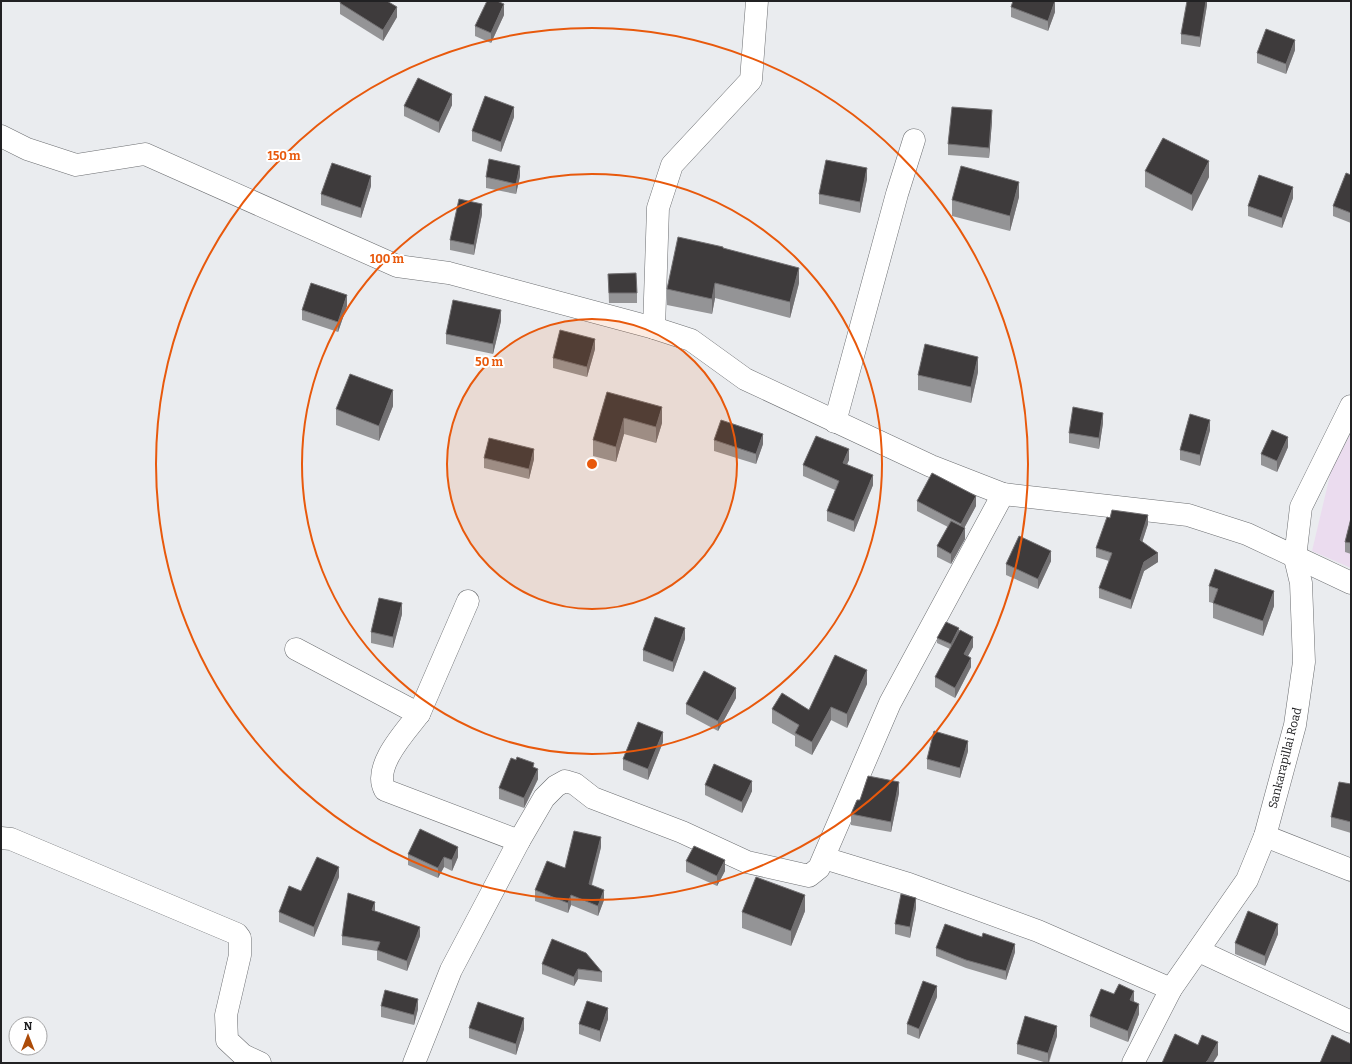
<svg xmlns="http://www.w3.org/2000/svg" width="1352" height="1064" font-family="Bitter,serif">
<rect width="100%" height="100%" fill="#eaecef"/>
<!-- education -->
<path fill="#ebdcef" d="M1351 433V568L1312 551 1331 471Z"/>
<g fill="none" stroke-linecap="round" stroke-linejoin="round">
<defs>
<g id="minor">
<path d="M1 136 27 149 76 165 145 154 397 266 449 273 654 328 691 340 745 379 931 466 1003 494 1188 515 1247 534 1351 583"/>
<path d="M654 328 658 208 672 165 751 80 757 1"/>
<path d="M835 422 897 194 914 140"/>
<path d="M296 649 419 714C405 732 372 767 385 790L519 841"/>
<path d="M419 714 468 601"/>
<path d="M1265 836 1351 870"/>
<path d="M1 838 11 839 237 934 240 938V955L226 1015 227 1040 243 1055 260 1063"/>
<path d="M824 858 909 884 1038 931 1171 989"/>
<path d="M1199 951 1351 1022"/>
<path d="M414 1063 451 970 519 841 544 798 556 786 565 781 575 784 593 798 682 832 747 862 809 876 819 868 890 703 1003 494"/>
<path d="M1133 1063 1171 989 1247 880 1265 836 1295 725 1304 662 1301 583 1295 558 1301 507 1351 406"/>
</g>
</defs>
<!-- minor casing -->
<use href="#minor" stroke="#6c6e71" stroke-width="23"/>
<!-- minor -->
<use href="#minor" stroke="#fff" stroke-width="22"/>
</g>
<!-- wall -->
<g fill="#949496">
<path d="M1207 1V5L1200 47 1181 44V34Z"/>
<path d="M340 3 397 17 383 41 340 14Z"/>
<path d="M1011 7 1055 12 1048 31 1011 17Z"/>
<path d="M504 15 491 43 475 36V26Z"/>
<path d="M1295 50 1286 74 1257 63V53Z"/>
<path d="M452 105 439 133 404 116V106Z"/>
<path d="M514 117 501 152 472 141V131Z"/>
<path d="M992 121 989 158 948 155V144Z"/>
<path d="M1145 171 1209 177 1192 211 1145 187Z"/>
<path d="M1351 175V223L1333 216V206Z"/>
<path d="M520 176 516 194 486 188V177Z"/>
<path d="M867 179 860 213 819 204V194Z"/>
<path d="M371 186 361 218 321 205V194Z"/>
<path d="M1019 197 1010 231 952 216V200Z"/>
<path d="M1293 198 1282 228 1248 216V206Z"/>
<path d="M482 214 474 255 450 250V240Z"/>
<path d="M723 249 799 283 790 318 715 298 712 314 667 305V289Z"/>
<path d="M608 274 637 293V303H609Z"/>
<path d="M347 306 338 332 302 320V310Z"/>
<path d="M501 321 493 354 446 344V334Z"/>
<path d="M595 349 587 377 553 368V358Z"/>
<path d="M978 372 971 403 918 390V375Z"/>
<path d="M607 392 662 423 656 443 624 434 616 462 593 456V440Z"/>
<path d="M393 406 379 441 336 425V409Z"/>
<path d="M1103 423 1099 449 1069 443V433Z"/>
<path d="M1210 430 1200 466 1180 460V450Z"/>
<path d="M714 440 763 444 756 464 714 451Z"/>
<path d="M1288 447 1277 472 1261 465V454Z"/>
<path d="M484 458 534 459 529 479 484 468Z"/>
<path d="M849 460 847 464 873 485 854 532 827 521V511L835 490 803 476V465Z"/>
<path d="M917 501 976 506 964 528 965 539 951 564 937 557V546L948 527 917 511Z"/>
<path d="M1110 518 1148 524 1142 542 1158 562 1144 571 1131 609 1099 598V588L1109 561 1096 557V548Z"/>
<path d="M1351 518V554L1345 552V542Z"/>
<path d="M1051 561 1038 589 1006 575V564Z"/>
<path d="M1209 586 1274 606 1263 636 1213 618V603L1209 602Z"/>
<path d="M402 614 393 648 371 643V632Z"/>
<path d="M959 632 973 647 968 656 971 667 955 698 935 687V677L950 649 937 643V638Z"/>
<path d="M685 639 673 672 643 661V650Z"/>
<path d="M867 684 847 728 831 720 812 755 795 746V736L772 723V709L809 710Z"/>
<path d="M736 698 718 731 686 714V704Z"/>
<path d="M663 742 648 780 623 770V759Z"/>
<path d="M968 751 960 778 927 769V759Z"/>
<path d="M534 767 538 779 524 808 499 799V788Z"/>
<path d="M1351 784V833L1331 827V817Z"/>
<path d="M705 785 752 791 742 813 705 795Z"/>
<path d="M899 793 891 832 851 825V814L860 800Z"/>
<path d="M601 847 592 885 604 900 598 916 571 905 568 913 535 901V890L565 868Z"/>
<path d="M408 854 458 857 452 871 444 867 438 878 408 865Z"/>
<path d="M686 861 725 871 717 886 686 872Z"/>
<path d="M339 877 314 937 279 922V912L301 891Z"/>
<path d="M916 908 910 938 895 934V924Z"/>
<path d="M375 911 420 936 407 971 377 960V951L342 945V936Z"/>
<path d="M805 911 791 946 742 928V912Z"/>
<path d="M1278 934 1265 966 1235 954V943Z"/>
<path d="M936 948 1015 952 1006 980 966 968 936 956Z"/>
<path d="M542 964 602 972V982L578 979 574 986 542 974Z"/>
<path d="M937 997 919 1039 907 1034V1024Z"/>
<path d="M1134 1001 1139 1014 1128 1042 1090 1027V1016Z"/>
<path d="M381 1006 418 1009 414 1025 381 1017Z"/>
<path d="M608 1019 600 1042 579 1034V1024Z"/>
<path d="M469 1028 524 1029 516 1055 469 1038Z"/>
<path d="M1057 1036 1049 1063H1047L1017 1054V1044Z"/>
</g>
<!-- shaded-wall -->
<g fill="#727072">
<path d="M1055 1V12L1048 31V21Z"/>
<path d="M1206 1H1207V5L1200 47V37Z"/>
<path d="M504 4V15L491 43V33Z"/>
<path d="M397 7V17L383 41V30Z"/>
<path d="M1295 40V50L1286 74V64Z"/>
<path d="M452 94V105L439 133V122Z"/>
<path d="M514 107V117L501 152V142Z"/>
<path d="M992 110V121L989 158V148Z"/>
<path d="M1209 161V177L1192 211V195Z"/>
<path d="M520 166V176L516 194V184Z"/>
<path d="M867 168V179L860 213V202Z"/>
<path d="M371 176V186L361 218V208Z"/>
<path d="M1019 182V197L1010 231V216Z"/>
<path d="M1293 187V198L1282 228V218Z"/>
<path d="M482 204V214L474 255V245Z"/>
<path d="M799 268V283L790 318V302Z"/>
<path d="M715 283V298L712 314V299Z"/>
<path d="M347 295V306L338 332V322Z"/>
<path d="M501 310V321L493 354V344Z"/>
<path d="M595 339V349L587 377V367Z"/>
<path d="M978 357V372L971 403V387Z"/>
<path d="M393 390V406L379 441V426Z"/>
<path d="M662 407V423L656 443V427Z"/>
<path d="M1103 413V423L1099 449V438Z"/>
<path d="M624 418V434L616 462V447Z"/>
<path d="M1210 420V430L1200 466V455Z"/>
<path d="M763 434V444L756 464V454Z"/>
<path d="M1288 437V447L1277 472V461Z"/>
<path d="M534 449V459L529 479V469Z"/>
<path d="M849 449V460L843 473V463Z"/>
<path d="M873 475V485L854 532V521Z"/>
<path d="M976 496V506L961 534V524Z"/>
<path d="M1148 515V524L1140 549V540Z"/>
<path d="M965 528V539L951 564V554Z"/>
<path d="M1051 551V561L1038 589V579Z"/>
<path d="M1158 553V562L1144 571 1131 609V600L1144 562Z"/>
<path d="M1274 591V606L1263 636V621Z"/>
<path d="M402 603V614L393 648V637Z"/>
<path d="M685 628V639L673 672V662Z"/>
<path d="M959 628V634L951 650V644Z"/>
<path d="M973 637V647L964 663V654Z"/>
<path d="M971 658V667L955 698V688Z"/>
<path d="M867 670V684L847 728V714Z"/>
<path d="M736 688V698L718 731V721Z"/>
<path d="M831 707V720L812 755V742Z"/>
<path d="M663 732V742L648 780V769Z"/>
<path d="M968 741V751L960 778V768Z"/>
<path d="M538 769V779L524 808V798Z"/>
<path d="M752 781V791L742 813V802Z"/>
<path d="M899 782V793L891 832V822Z"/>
<path d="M601 837V847L589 894V884Z"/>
<path d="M458 847V857L452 871V860Z"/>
<path d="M444 857V867L438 878V868Z"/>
<path d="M725 860V871L717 886V876Z"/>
<path d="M339 867V877L314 937V927Z"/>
<path d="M604 890V900L598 916V906Z"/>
<path d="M571 895V905L568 913V903Z"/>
<path d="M805 895V911L791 946V931Z"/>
<path d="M916 898V908L910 938V927Z"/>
<path d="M375 902V912L372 910Z"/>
<path d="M1278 924V934L1265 966V956Z"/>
<path d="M420 927V936L407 971V961Z"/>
<path d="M1015 944V952L1006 980V971Z"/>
<path d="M578 969V979L574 986V977Z"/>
<path d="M937 986V997L919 1039V1029Z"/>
<path d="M1134 991V1001L1130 1011V1000Z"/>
<path d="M418 999V1009L414 1025V1015Z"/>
<path d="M1139 1004V1014L1128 1042V1031Z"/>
<path d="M608 1008V1019L600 1042V1031Z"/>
<path d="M524 1018V1029L516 1055V1044Z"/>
<path d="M1057 1026V1036L1048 1063V1053Z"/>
<path d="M1218 1042V1055L1213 1063H1205Z"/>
</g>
<!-- building -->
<g fill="#3e3b3c" stroke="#727072">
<path d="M341 1H387L397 7 383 30 340 3Z"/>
<path d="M487 1H497L504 4 491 33 475 26Z"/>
<path d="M1013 1H1055L1048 21 1011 7Z"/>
<path d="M1187 1H1206L1200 37 1181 34Z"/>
<path d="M1266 29 1295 40 1286 64 1257 53Z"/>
<path d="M418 78 452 94 439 122 404 106Z"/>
<path d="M485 96 514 107 501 142 472 131Z"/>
<path d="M952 107 992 110 989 148 948 144Z"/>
<path d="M1163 138 1209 161 1192 195 1145 171Z"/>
<path d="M489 159 520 166 516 184 486 177Z"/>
<path d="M826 160 867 168 860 202 819 194Z"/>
<path d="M332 163 371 176 361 208 321 194Z"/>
<path d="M961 166 1019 182 1010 216 952 200Z"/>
<path d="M1346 173 1351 175V213L1333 206Z"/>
<path d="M1259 175 1293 187 1282 218 1248 206Z"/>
<path d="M459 199 482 204 474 245 450 240Z"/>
<path d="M678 237 723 247V248L799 268 790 302 715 283 712 299 667 289Z"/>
<path d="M636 273 637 293H609L608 274Z"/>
<path d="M311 283 347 295 338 322 302 310Z"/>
<path d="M453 300 501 310 493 344 446 334Z"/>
<path d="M560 330 595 339 587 367 553 358Z"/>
<path d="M925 344 978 357 971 387 918 375Z"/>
<path d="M350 374 393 390 379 426 336 409Z"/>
<path d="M607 392 662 407 656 427 624 418 616 447 593 440Z"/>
<path d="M1073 407 1103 413 1099 438 1069 433Z"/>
<path d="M1190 414 1210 420 1200 455 1180 450Z"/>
<path d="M721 420 763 434 756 454 714 440Z"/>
<path d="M1272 430 1288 437 1277 461 1261 454Z"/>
<path d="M816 436 849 449 843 463 873 475 854 521 827 511 839 481 803 465Z"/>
<path d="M489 438 534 449 529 469 484 458Z"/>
<path d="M932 473 976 496 961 524 917 501Z"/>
<path d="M1112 510 1148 515 1140 540 1158 553 1144 562 1131 600 1099 588 1112 553 1096 548 1107 517 1110 518Z"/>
<path d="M1351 518V543L1345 542Z"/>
<path d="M951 521 965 528 951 554 937 546Z"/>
<path d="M1019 536 1051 551 1038 579 1006 564Z"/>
<path d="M1215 569 1274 591 1263 621 1213 603 1218 589 1209 586Z"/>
<path d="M379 598 402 603 393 637 371 632Z"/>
<path d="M655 617 685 628 673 662 643 650Z"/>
<path d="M946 622 959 628 951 644 937 638Z"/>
<path d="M960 630 973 637 964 654 971 658 955 688 935 677Z"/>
<path d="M835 655 867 670 847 714 831 707 812 742 795 733 799 725 772 709 782 693 809 710Z"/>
<path d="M704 671 736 688 718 721 686 704Z"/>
<path d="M638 722 663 732 648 769 623 759Z"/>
<path d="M934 731 968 741 960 768 927 759Z"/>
<path d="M517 757 534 763 533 767 538 769 524 798 499 788 511 758 516 760Z"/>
<path d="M714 764 752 781 742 802 705 785Z"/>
<path d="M868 776 899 782 891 822 851 814 857 800H860Z"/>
<path d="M1339 782 1351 784V822L1331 817Z"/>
<path d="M420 829 458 847 452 860 444 857 438 868 408 854Z"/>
<path d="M574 831 601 837 589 884 604 890 598 906 571 895 568 903 535 890 547 861 565 868Z"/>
<path d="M694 846 725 860 717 876 686 861Z"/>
<path d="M317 857 339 867 314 927 279 912 289 886 301 891Z"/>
<path d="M756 877 805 895 791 931 742 912Z"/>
<path d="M348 893 375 902 372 910 420 927 407 961 377 950 380 942 342 936Z"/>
<path d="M901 894 916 898 910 927 895 924Z"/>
<path d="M1248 911 1278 924 1265 956 1235 943Z"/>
<path d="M945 924 982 937 983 933 1015 944 1006 971 966 960 936 948Z"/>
<path d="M552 939 586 953 602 972 578 969 574 977 542 964Z"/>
<path d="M923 981 937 986 919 1029 907 1024Z"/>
<path d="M1119 984 1134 991 1130 1000 1139 1004 1128 1031 1090 1016 1101 989 1114 994Z"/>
<path d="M385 990 418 999 414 1015 381 1006Z"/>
<path d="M587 1001 608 1008 600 1031 579 1024Z"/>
<path d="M478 1002 524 1018 516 1044 469 1028Z"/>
<path d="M1025 1016 1057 1026 1048 1053 1017 1044Z"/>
<path d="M1175 1034 1198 1045 1202 1035 1218 1042 1208 1060 1205 1063H1162Z"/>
<path d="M1332 1035 1351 1044V1063H1320Z"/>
</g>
<!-- distance rings -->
<circle cx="592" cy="464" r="145" fill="#e8590c" fill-opacity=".12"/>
<g fill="none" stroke="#e8590c" stroke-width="2">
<circle cx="592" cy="464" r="145"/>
<circle cx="592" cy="464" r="290"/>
<circle cx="592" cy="464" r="436"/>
</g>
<g text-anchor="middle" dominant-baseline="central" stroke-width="4" stroke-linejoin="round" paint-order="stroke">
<!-- street labels -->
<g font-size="12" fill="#212123" stroke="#fff">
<text transform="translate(1285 758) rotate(-76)">Sankarapillai Road</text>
</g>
</g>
<circle cx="592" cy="464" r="6" fill="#e8590c" stroke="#fff" stroke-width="2"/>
<g font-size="12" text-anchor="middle" font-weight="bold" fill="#e8590c" stroke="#fff" stroke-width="4" stroke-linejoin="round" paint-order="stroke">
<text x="284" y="160">150 m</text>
<text x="387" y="263">100 m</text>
<text x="489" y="366">50 m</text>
</g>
<!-- border -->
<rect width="1352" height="1064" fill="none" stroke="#212123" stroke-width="4"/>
<!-- north arrow -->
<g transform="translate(28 1036)"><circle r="19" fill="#ffffff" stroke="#a6a6a7"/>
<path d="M0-3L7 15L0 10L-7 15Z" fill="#ac4b08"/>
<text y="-6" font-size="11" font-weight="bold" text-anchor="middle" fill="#212123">N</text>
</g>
</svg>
